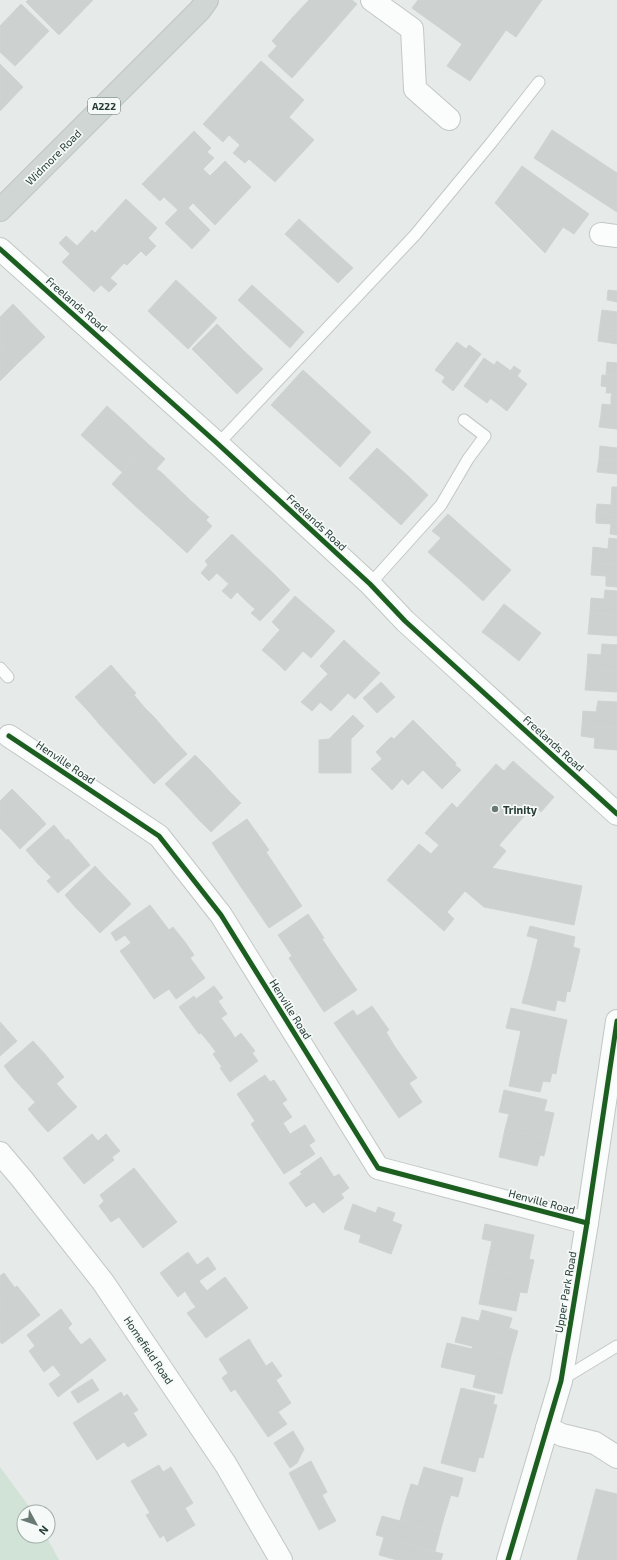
<svg xmlns="http://www.w3.org/2000/svg" width="617" height="1560" font-family="'Exo 2',sans-serif">
<rect width="100%" height="100%" fill="#e6eae8"/>
<!-- grass -->
<path fill="#d1e2d6" d="M0 1467 33 1512H24V1536H46L59 1560H0Z"/>
<!-- building -->
<g fill="#cdd2d0" stroke="#cfd3d1">
<path d="M28 0H93L59 35 26 2Z"/>
<path d="M309 0H352L357 4 323 43 293 17Z"/>
<path d="M418 0H542L516 37 506 30 470 81 447 66 462 44 412 8Z"/>
<path d="M21 4 49 31 15 66 0 52V26Z"/>
<path d="M293 17 323 43 292 78 268 56 277 46 272 41Z"/>
<path d="M261 61 304 100 289 117 314 140 275 182 249 159 245 163 233 153 240 145 229 135 223 142 203 124Z"/>
<path d="M0 64 23 87 0 111Z"/>
<path d="M552 130 617 173V212L534 158Z"/>
<path d="M194 131 211 148 207 152 214 158 203 169 210 176 225 161 251 187 215 225 193 203 188 208 210 230 192 249 165 223 178 210 164 197 160 201 142 184Z"/>
<path d="M522 166 589 214 574 234 563 227 545 253 495 203Z"/>
<path d="M126 199 157 228 148 238 156 246 146 256 141 251 127 265 124 263 110 278 117 284 109 292 101 285 94 292 62 262 70 254 59 243 66 236 77 246 92 230 95 233Z"/>
<path d="M299 219 353 268 338 283 285 234Z"/>
<path d="M176 280 217 318 188 349 148 311Z"/>
<path d="M252 285 304 332 290 348 238 300Z"/>
<path d="M608 290 617 291V302L607 300Z"/>
<path d="M13 304 45 337 18 363 0 345V317Z"/>
<path d="M602 310 617 312V334L599 332Z"/>
<path d="M217 324 243 350 218 375 192 349Z"/>
<path d="M599 332 617 334V344L598 341Z"/>
<path d="M457 342 466 349 469 345 481 354 453 391 442 382 445 377 435 370Z"/>
<path d="M0 345 18 363 0 381Z"/>
<path d="M243 350 263 369 237 394 218 375Z"/>
<path d="M484 358 494 365 497 361 511 371 487 403 464 386Z"/>
<path d="M607 362 617 363V376L606 375Z"/>
<path d="M514 366 521 371 517 376 527 384 507 411 490 398Z"/>
<path d="M303 370 371 432 340 467 271 405Z"/>
<path d="M602 375 617 376V398L611 397 612 393H606L607 387 601 386Z"/>
<path d="M611 397 617 398V417L601 415 602 404 611 405Z"/>
<path d="M107 406 129 426 103 455 81 435Z"/>
<path d="M601 415 617 417V429L599 427Z"/>
<path d="M129 426 148 444 122 472 103 455Z"/>
<path d="M148 444 165 459 156 469 161 472 132 503 112 484Z"/>
<path d="M600 446 617 448V461L599 459Z"/>
<path d="M377 448 407 475 379 505 349 478Z"/>
<path d="M599 459 617 461V474L597 472Z"/>
<path d="M161 472 190 500 162 530 132 503Z"/>
<path d="M407 475 428 495 401 525 379 505Z"/>
<path d="M612 487H617V515L596 513 597 504 611 505Z"/>
<path d="M190 500 209 517 206 520 212 526 187 553 162 530Z"/>
<path d="M596 513 617 515V535L610 534 611 524 596 523Z"/>
<path d="M448 514 486 548 459 579 428 552 441 538 432 531Z"/>
<path d="M232 534 255 556 229 584 217 573 209 581 201 573 208 565 205 561Z"/>
<path d="M609 538 617 539V565L592 563 593 547 608 549Z"/>
<path d="M486 548 511 570 483 601 459 579Z"/>
<path d="M255 556 273 573 246 601 237 592 231 599 222 591Z"/>
<path d="M592 563 617 565V587L606 586V576L591 575Z"/>
<path d="M273 573 290 590 260 621 251 613 255 609 246 601Z"/>
<path d="M605 590 617 591V615L590 613 591 598 604 599Z"/>
<path d="M295 596 318 616 277 663 262 650 280 630 272 622Z"/>
<path d="M504 604 523 619 502 647 482 632Z"/>
<path d="M590 613 617 615V636L588 634Z"/>
<path d="M318 616 335 631 311 658 303 651 285 671 277 663Z"/>
<path d="M523 619 541 633 519 661 502 647Z"/>
<path d="M344 640 362 657 312 711 301 702 328 674 320 666Z"/>
<path d="M602 644 617 645V672L587 669 588 654 601 655Z"/>
<path d="M362 657 380 673 355 699 348 693 331 711 320 702Z"/>
<path d="M111 665 125 681 90 713 75 697Z"/>
<path d="M587 669 617 672V692L585 690Z"/>
<path d="M125 681 136 693 100 725 90 713Z"/>
<path d="M381 682 395 697 377 713 363 698Z"/>
<path d="M134 695 144 707 111 737 100 725Z"/>
<path d="M598 701 617 702V728L582 726 583 711 596 712Z"/>
<path d="M144 707 155 718 122 749 111 737Z"/>
<path d="M353 715 364 726 351 739V773H319V740L329 739Z"/>
<path d="M155 718 166 731 133 761 122 749Z"/>
<path d="M413 720 456 763 455 765 461 770 442 789 423 770 408 785 402 779 392 790 371 769 382 759 376 752 391 737 394 739Z"/>
<path d="M582 726 617 728V750L594 748 595 738 581 736Z"/>
<path d="M166 731 176 742 143 772 133 761Z"/>
<path d="M176 742 187 754 154 784 143 772Z"/>
<path d="M195 755 209 769 179 798 165 784Z"/>
<path d="M513 761 554 797 541 812 534 805 499 845 506 851 492 868 582 886 574 925 484 907 465 891 447 912 454 919 444 931 387 880 419 844 431 854 439 845 425 833 452 803 457 808 496 764 504 771Z"/>
<path d="M209 769 219 780 189 809 179 798Z"/>
<path d="M219 780 229 791 199 820 189 809Z"/>
<path d="M12 789 25 802 0 826V801Z"/>
<path d="M229 791 241 803 211 832 199 820Z"/>
<path d="M25 802 37 814 11 839 0 828V826Z"/>
<path d="M37 814 46 824 20 849 11 839Z"/>
<path d="M247 819 269 850 266 852 276 867 243 890 212 843Z"/>
<path d="M54 825 67 841 39 865 26 850Z"/>
<path d="M68 839 79 852 51 877 39 865Z"/>
<path d="M79 852 90 865 58 893 47 881Z"/>
<path d="M95 866 107 879 76 908 65 895Z"/>
<path d="M276 867 302 906 269 928 243 890Z"/>
<path d="M107 879 119 891 88 920 76 908Z"/>
<path d="M119 891 131 904 100 933 88 920Z"/>
<path d="M150 905 169 930 173 927 185 942 138 976 120 951 131 943 125 935 116 941 111 933Z"/>
<path d="M308 914 324 938 322 939 332 954 300 975 289 958 292 956 278 935Z"/>
<path d="M530 926 575 937 573 947 580 949 574 975 532 965 538 939 527 936Z"/>
<path d="M185 942 194 955 190 958 205 978 176 999 169 989 154 999 138 976Z"/>
<path d="M332 954 357 990 324 1012 300 975Z"/>
<path d="M532 965 574 975 570 992 567 991 565 1002 557 1000 555 1011 522 1003Z"/>
<path d="M214 986 223 998 218 1001 227 1014 221 1018 230 1030 210 1044 201 1033 199 1034 179 1007 194 996 196 999Z"/>
<path d="M372 1006 389 1030 386 1032 395 1047 365 1068 334 1023 353 1010 357 1016Z"/>
<path d="M511 1008 567 1020 559 1057 517 1048 521 1031 506 1028Z"/>
<path d="M0 1022 17 1041 0 1056Z"/>
<path d="M230 1030 235 1038 241 1033 255 1051 252 1053 258 1061 230 1082 220 1068 222 1067 213 1054 216 1052 210 1044Z"/>
<path d="M33 1041 44 1053 14 1079 4 1066Z"/>
<path d="M395 1047 417 1078 409 1083 422 1102 399 1118 365 1068Z"/>
<path d="M517 1048 559 1057 556 1074 552 1073 550 1082 543 1081 540 1092 509 1086Z"/>
<path d="M44 1053 54 1065 25 1091 14 1079Z"/>
<path d="M54 1065 64 1077 35 1102 25 1091Z"/>
<path d="M265 1075 270 1082 274 1080 287 1100 282 1103 292 1117 260 1138 251 1124 255 1121 237 1094Z"/>
<path d="M56 1083 66 1095 38 1121 28 1109Z"/>
<path d="M504 1090 547 1100 544 1111 554 1113 548 1139 505 1129 509 1114 499 1112Z"/>
<path d="M66 1095 77 1107 48 1132 38 1121Z"/>
<path d="M283 1123 290 1134 305 1125 315 1141 309 1145 315 1154 284 1174 260 1138Z"/>
<path d="M505 1129 548 1139 544 1156 540 1155 537 1166 499 1157Z"/>
<path d="M92 1134 98 1141 106 1134 120 1151 112 1157 114 1160 84 1184 63 1158Z"/>
<path d="M321 1157 334 1177 339 1174 349 1188 341 1194 344 1198 323 1213 314 1202 306 1207 289 1183 302 1174 300 1172Z"/>
<path d="M134 1168 177 1222 143 1248 119 1217 111 1222 99 1206 104 1201 100 1195Z"/>
<path d="M353 1204 376 1213 378 1207 395 1213 392 1221 402 1225 391 1254 359 1242 361 1235 344 1229Z"/>
<path d="M485 1224 534 1235 529 1259 534 1260 530 1278 486 1269 492 1241 482 1239Z"/>
<path d="M188 1252 197 1265 208 1257 216 1269 199 1281 207 1291 192 1302 185 1291 178 1297 160 1273Z"/>
<path d="M486 1269 530 1278 527 1293 520 1292 516 1311 479 1304Z"/>
<path d="M4 1273 15 1288 0 1299V1276Z"/>
<path d="M225 1277 248 1308 206 1338 187 1313 196 1307 192 1302Z"/>
<path d="M17 1286 29 1301 0 1324V1299Z"/>
<path d="M29 1301 40 1315 2 1344 0 1342V1324Z"/>
<path d="M61 1309 72 1324 68 1328 81 1345 90 1338 106 1360 58 1397 49 1384 61 1375 53 1365 44 1372 29 1351 35 1346 27 1335Z"/>
<path d="M482 1310 512 1318 509 1328 518 1331 511 1356 455 1342 462 1317 479 1321Z"/>
<path d="M249 1339 266 1366 272 1362 282 1376 276 1380 291 1403 278 1412 287 1424 268 1437 235 1389 231 1392 222 1378 228 1373 219 1359Z"/>
<path d="M447 1343 472 1349 473 1346 511 1356 502 1394 473 1387 476 1375 441 1367Z"/>
<path d="M92 1379 99 1390 78 1403 71 1392Z"/>
<path d="M461 1388 495 1396 493 1404 497 1405 483 1458 479 1457 475 1472 441 1463Z"/>
<path d="M121 1392 124 1397 127 1394 138 1410 133 1413 147 1435 128 1447 124 1442 97 1460 73 1423Z"/>
<path d="M293 1431 304 1449 297 1463 290 1468 274 1443Z"/>
<path d="M311 1461 327 1492 322 1495 336 1521 319 1530 289 1473Z"/>
<path d="M159 1465 163 1472 171 1467 193 1503 185 1508 195 1525 167 1542 164 1535 160 1538 146 1515 150 1513 131 1481Z"/>
<path d="M424 1467 463 1478 458 1497 418 1486Z"/>
<path d="M411 1484 451 1495 445 1514 405 1503Z"/>
<path d="M596 1489 617 1494V1560H577Z"/>
<path d="M405 1503 445 1514 440 1532 400 1521Z"/>
<path d="M382 1516 440 1532 435 1551 376 1535Z"/>
<path d="M384 1537 443 1554 441 1560H397L379 1555Z"/>
</g>
<g fill="none" stroke-linecap="round" stroke-linejoin="round">
<defs>
<g id="lane">
<path d="M218 444 415 235 491 143 539 82"/>
<path d="M370 584 441 505 468 459 485 436 464 420"/>
<path d="M0 668 8 677"/>
<path d="M561 1380 617 1346"/>
</g>
<g id="street">
<path d="M372 0 412 29 415 89 449 119"/>
<path d="M601 234 617 236"/>
<path d="M9 736 159 836 221 915 378 1168 587 1223"/>
<path d="M547 1428 562 1435 595 1443 617 1457"/>
</g>
<g id="secondary">
<path d="M0 249 218 444 370 584 405 621 617 814"/>
<path d="M0 1153 22 1179 103 1282 226 1465 281 1560"/>
<path d="M508 1560 561 1381 587 1223 617 1021"/>
</g>
<path id="primary" d="M0 210 200 10 207 0"/>
</defs>
<!-- lane casing -->
<use href="#lane" stroke="#c3c7c5" stroke-width="13"/>
<!-- street casing -->
<use href="#street" stroke="#c3c7c5" stroke-width="24"/>
<!-- secondary casing -->
<use href="#secondary" stroke="#c2c8c5" stroke-width="24"/>
<!-- primary casing -->
<use href="#primary" stroke="#bec6c3" stroke-width="24"/>
<!-- lane -->
<use href="#lane" stroke="#fbfcfc" stroke-width="11"/>
<!-- street -->
<use href="#street" stroke="#fbfcfc" stroke-width="22"/>
<!-- secondary -->
<use href="#secondary" stroke="#fbfcfc" stroke-width="22"/>
<!-- primary -->
<use href="#primary" stroke="#cfd6d4" stroke-width="22"/>
<defs>
<g id="cycleway">
<path d="M0 249 218 444 370 584 405 621 617 814"/>
<path d="M9 736 159 836 221 915 378 1168 587 1223"/>
<path d="M508 1560 561 1381 587 1223 617 1021"/>
</g>
</defs>
<!-- cycleway casing -->
<use href="#cycleway" stroke="#f5f9f7" stroke-width="8"/>
<!-- cycleway -->
<use href="#cycleway" stroke="#1b5e20" stroke-width="5"/>
</g>
<!-- markers -->
<circle fill="#697974" stroke="#f5f9f7" stroke-width="1.5" cx="495" cy="809" r="4"/>
<g text-anchor="middle" dominant-baseline="central" stroke-width="3.5" stroke-linejoin="round" paint-order="stroke">
<!-- shield labels -->
<rect fill="#f5f9f7" stroke="#647570" stroke-width="1" x="88" y="98" width="32" height="16" rx="3"/>
<g font-size="10" font-weight="bold" fill="#263c36">
<text x="104" y="106">A222</text>
</g>
<!-- street labels -->
<g font-size="11" fill="#263c36" stroke="#f5f9f7">
<text transform="translate(53 157) rotate(-45)">Widmore Road</text>
<text transform="translate(77 304) rotate(41)">Freelands Road</text>
<text transform="translate(317 522) rotate(43)">Freelands Road</text>
<text transform="translate(554 743) rotate(42)">Freelands Road</text>
<text transform="translate(66 762) rotate(34)">Henville Road</text>
<text transform="translate(291 1009) rotate(58)">Henville Road</text>
<text transform="translate(542 1201) rotate(15)">Henville Road</text>
<text transform="translate(565 1292) rotate(-80)">Upper Park Road</text>
<text transform="translate(149 1350) rotate(56)">Homefield Road</text>
</g>
<!-- poi labels -->
<g font-size="11" font-weight="bold" fill="#263c36" stroke="#f5f9f7" text-anchor="start">
<text x="503" y="809">Trinity</text>
</g>
</g>
<!-- north arrow -->
<g transform="translate(36 1524) rotate(130)"><circle r="19" fill="#f5f9f7" stroke="#a2adaa"/>
<path d="M0-3L7 15L0 10L-7 15Z" fill="#697974"/>
<text y="-6" font-size="11" font-weight="bold" text-anchor="middle" fill="#263c36">N</text>
</g>
</svg>
